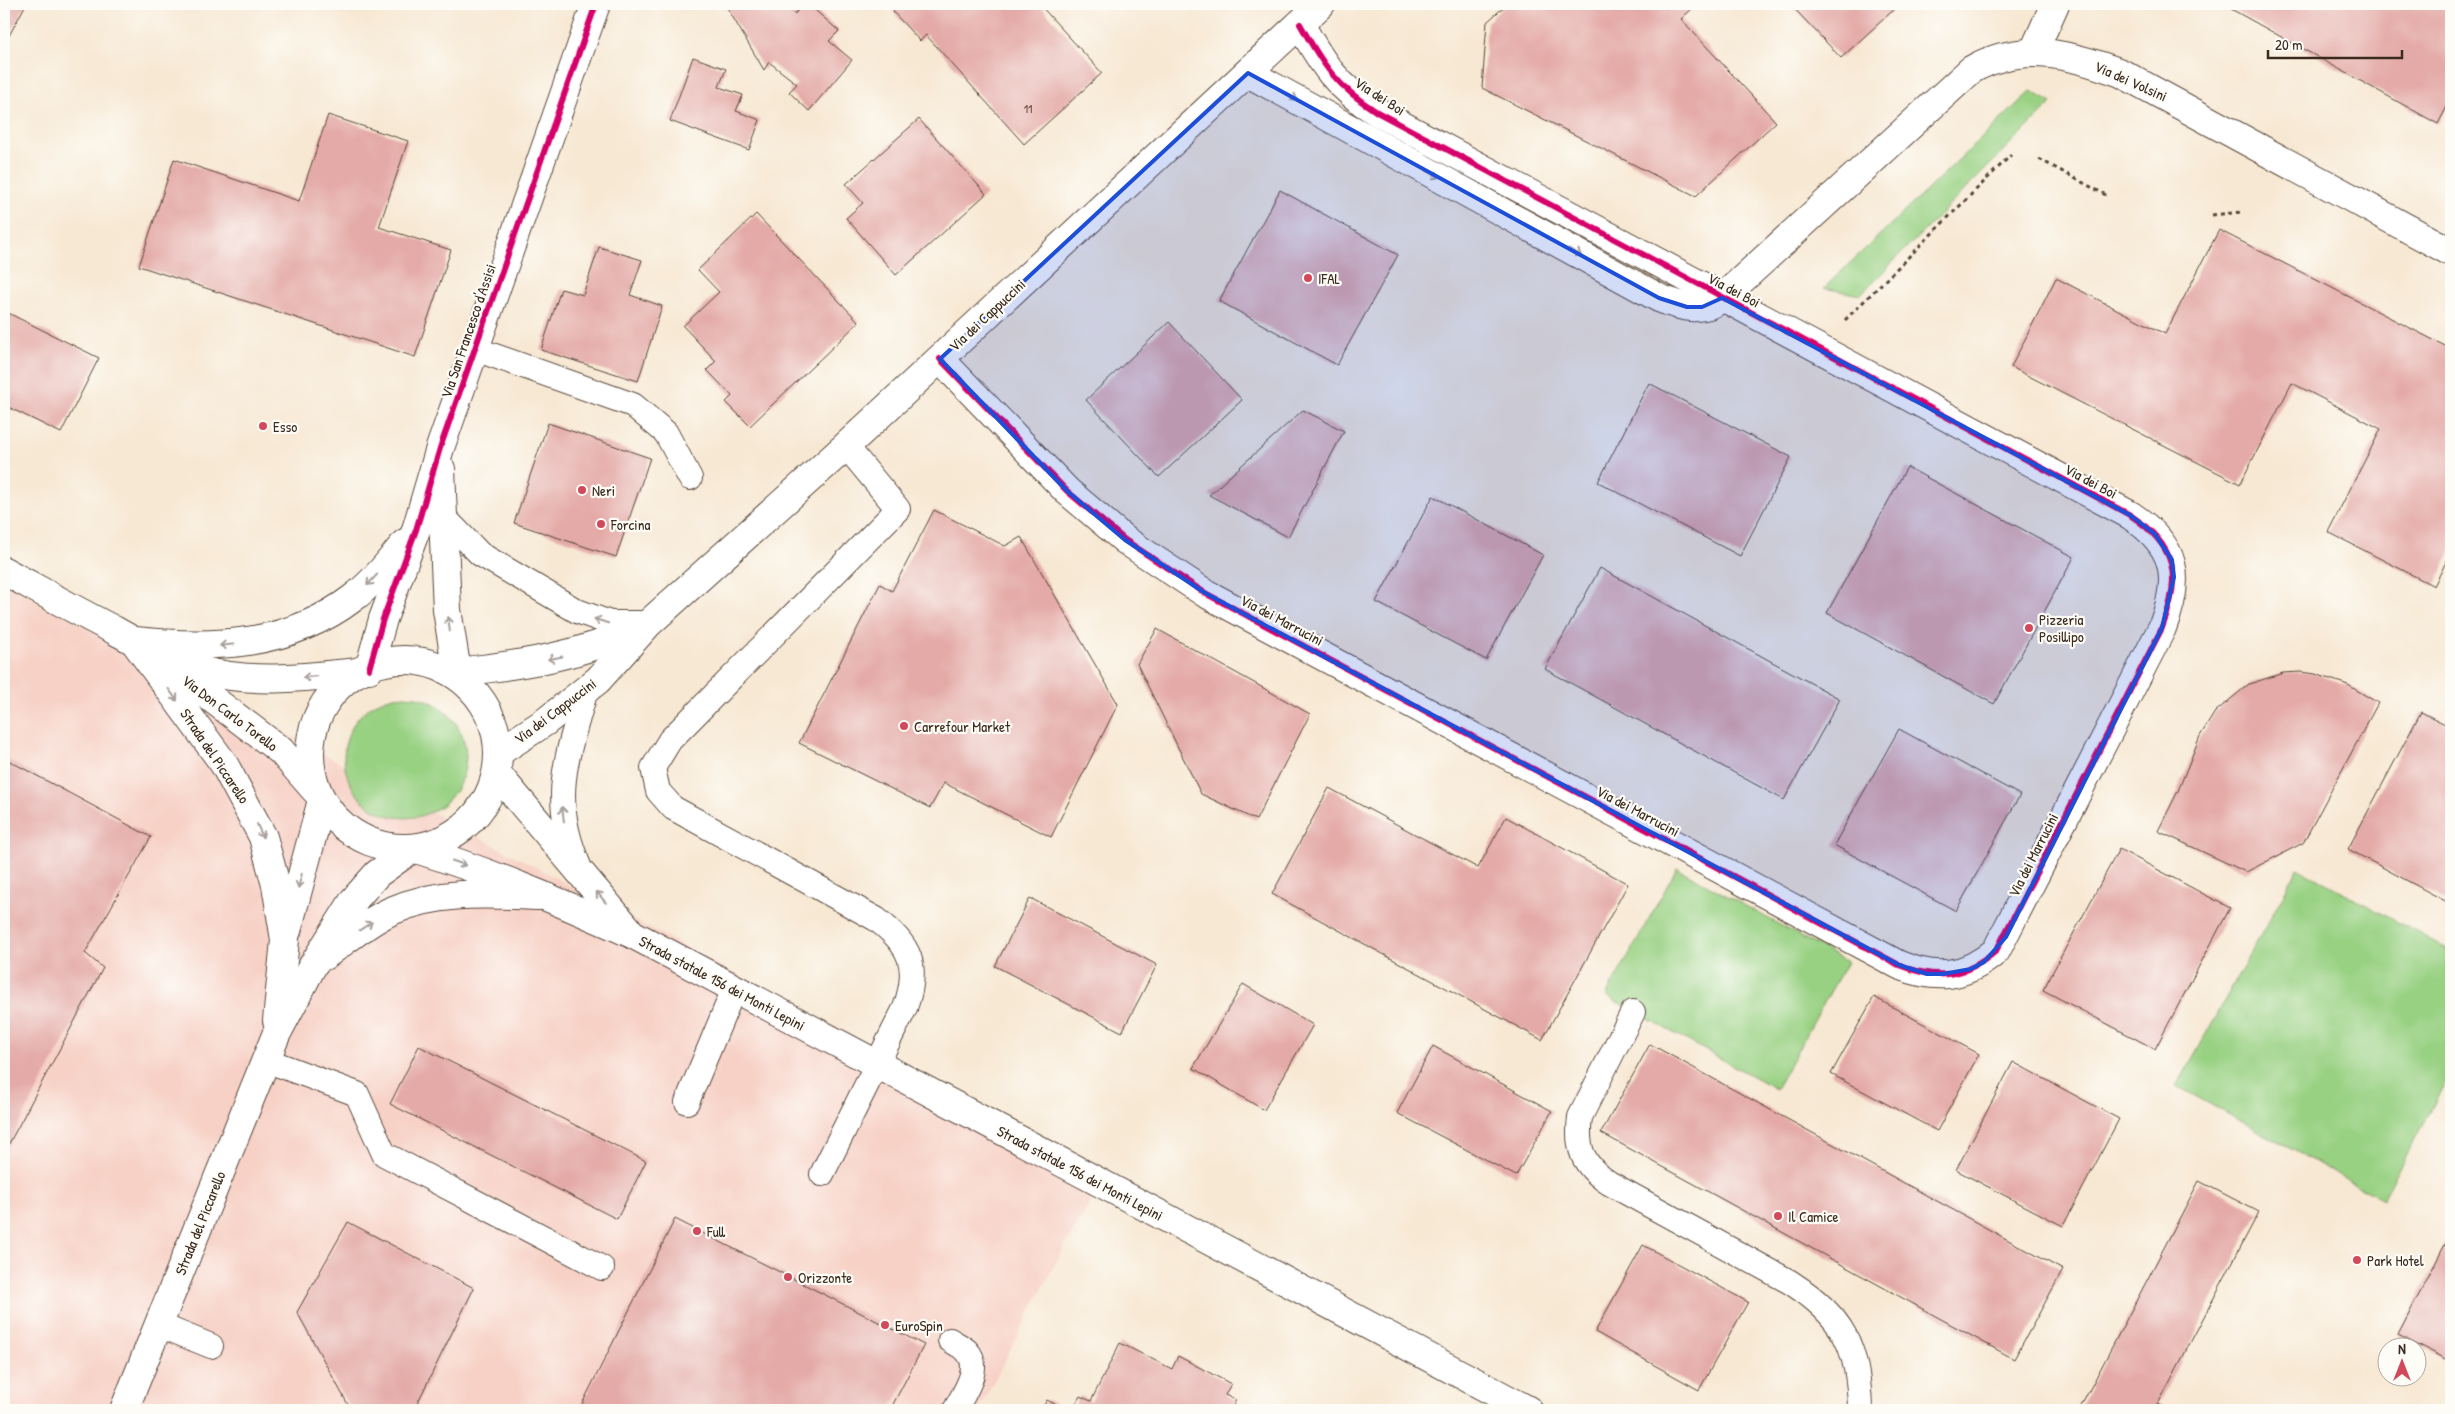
<svg xmlns="http://www.w3.org/2000/svg" width="2455" height="1414" font-family="'Patrick Hand',sans-serif">
<rect width="100%" height="100%" fill="#fdfcf7"/>
<filter id="ink" filterUnits="userSpaceOnUse"><feTurbulence type="fractalNoise" baseFrequency=".02" numOctaves="2"/><feDisplacementMap in="SourceGraphic" scale="10" xChannelSelector="R" yChannelSelector="G"/><feConvolveMatrix kernelMatrix="1 2 1 2 8 2 1 2 1" color-interpolation-filters="sRGB"/></filter>
<filter id="wash" filterUnits="userSpaceOnUse"><feTurbulence type="fractalNoise" baseFrequency=".0096" numOctaves="4" result="noise"/><feDisplacementMap in="SourceGraphic" scale="20" xChannelSelector="R" yChannelSelector="G"/><feGaussianBlur stdDeviation="1.12" result="paint"/><feColorMatrix in="noise" values="0 0 0 0 0 0 0 0 0 0 0 0 0 0 0 0 0 1.4 0 .05"/><feComposite in="paint" operator="in"/></filter>
<g filter="url(#wash)">
<rect width="100%" height="100%" fill="#f7e8d3"/>
<!-- built -->
<path fill="#f7d1c6" d="M4 583 1108 1173 1064 1247 979 1410H4Z"/>
<!-- green -->
<g fill="#99d183" stroke="#6a7e50">
<path d="M2031 91 2052 103 1860 295 1824 288Z"/>
<circle cx="405" cy="757" r="61"/>
<path d="M1677 868 1847 962 1776 1089 1606 996Z"/>
<path d="M2298 868 2451 951V1073L2382 1199 2177 1086Z"/>
</g>
<g id="blocks">
<!-- building -->
<g fill="#e4aaa7">
<path d="M4 4H26L4 45Z"/>
<path d="M725 4H784L795 14 802 4H808L839 31 829 41 852 60 809 111 789 92 797 84 769 62 764 70Z"/>
<path d="M902 4H1039L1102 73 1024 144 926 35 920 41 893 12Z"/>
<path d="M1507 4H1697L1681 19 1776 122 1696 196 1482 88 1487 22Z"/>
<path d="M1790 4H1900L1841 58Z"/>
<path d="M2222 4H2434L2451 13V99L2438 124Z"/>
<path d="M693 57 726 69 719 87 743 95 736 111 760 120 749 150 670 121Z"/>
<path d="M328 115 408 141 379 227 451 250 415 357 139 266 174 159 299 201Z"/>
<path d="M919 119 986 194 896 275 846 218 863 203 846 184Z"/>
<path d="M1280 190 1398 255 1337 365 1219 301Z"/>
<path d="M756 214 859 322 750 426 726 402 732 396 707 370 716 361 683 326 719 292 698 270Z"/>
<path d="M2219 230 2451 349V552L2434 586 2328 532 2381 429 2292 383 2240 484 2011 367 2056 278 2165 334Z"/>
<path d="M599 247 642 260 630 295 662 306 638 381 541 350 561 289 583 295Z"/>
<path d="M4 311 99 358 61 433 4 405Z"/>
<path d="M1169 322 1242 400 1159 477 1086 400Z"/>
<path d="M1649 383 1791 457 1740 556 1598 482Z"/>
<path d="M1303 410 1344 431 1288 537 1209 495Z"/>
<path d="M548 423 650 458 616 557 514 523Z"/>
<path d="M1907 467 2074 557 1994 704 1827 613Z"/>
<path d="M1433 496 1543 555 1486 660 1376 602Z"/>
<path d="M934 510 1005 546 1021 537 1118 704 1051 837 944 783 930 808 799 743 880 584 892 591Z"/>
<path d="M1600 568 1840 699 1784 800 1545 669Z"/>
<path d="M1157 629 1310 714 1256 820 1201 794 1137 664Z"/>
<path d="M2300 672 2315 674 2348 685 2378 703 2303 843 2246 872 2158 831 2178 791 2200 736 2215 712 2249 684 2283 673Z"/>
<path d="M2421 712 2451 727V904L2348 849Z"/>
<path d="M1899 729 2020 795 1956 911 1834 845Z"/>
<path d="M4 758 151 837 85 953 103 968 4 1153Z"/>
<path d="M1329 788 1478 868 1506 817 1628 884 1542 1040 1272 894Z"/>
<path d="M2119 849 2230 908 2155 1049 2043 990Z"/>
<path d="M1030 898 1157 965 1122 1032 995 966Z"/>
<path d="M1243 984 1313 1025 1264 1110 1193 1068Z"/>
<path d="M1874 997 1979 1054 1937 1131 1831 1074Z"/>
<path d="M1650 1044 2063 1270 2014 1359 1601 1133Z"/>
<path d="M419 1046 646 1161 617 1219 390 1104Z"/>
<path d="M1433 1046 1552 1111 1516 1176 1397 1113Z"/>
<path d="M2013 1062 2119 1119 2063 1226 1956 1170Z"/>
<path d="M2199 1181 2259 1212 2158 1404 2171 1410H2079Z"/>
<path d="M675 1219 924 1345 890 1410H579Z"/>
<path d="M348 1222 474 1288 414 1410H351L297 1312Z"/>
<path d="M2451 1233V1362L2398 1335Z"/>
<path d="M1643 1245 1748 1302 1699 1390 1595 1332Z"/>
<path d="M1120 1343 1172 1369 1178 1356 1231 1384 1225 1395 1236 1400 1231 1410H1072L1080 1396 1091 1401Z"/>
<path d="M1047 1400 1066 1410H1041Z"/>
</g>
</g>
</g>
<g filter="url(#ink)">
<use href="#blocks" fill-opacity="0" stroke="#574639" stroke-width="1"/>
<g fill="none" stroke-linecap="round" stroke-linejoin="round">
<defs>
<g id="service">
<path d="M475 349 633 405 666 433 690 478"/>
<path d="M443 516 480 554 577 611 610 623H648"/>
<path d="M579 866C549 798 567 757 586 690"/>
<path d="M1633 1012 1580 1117C1576 1148 1582 1165 1609 1183L1790 1282C1843 1316 1859 1347 1860 1410"/>
<path d="M266 1060 357 1094 384 1154 602 1268"/>
<path d="M687 1102 734 989"/>
<path d="M822 1174 905 1008C920 966 911 945 876 919L673 808 658 791 653 768 670 740 898 509 846 446"/>
<path d="M159 1325 211 1346"/>
<path d="M950 1340C956 1344 963 1347 967 1351 983 1368 963 1394 955 1410"/>
</g>
<g id="minor">
<path d="M2033 53 2055 4"/>
<path d="M1248 73 1659 298C1681 307 1702 313 1722 298L1971 70C2021 41 2070 54 2121 73L2451 252"/>
<path d="M940 359 1067 491 1125 540 1205 593 1899 965C1936 980 1965 978 1996 951L2162 628C2182 577 2177 546 2130 515L1377 112C1336 86 1323 65 1300 24"/>
<path d="M457 672C521 665 581 656 639 628"/>
<path d="M499 752 545 722 598 680 649 623 846 446 1321 4"/>
</g>
<g id="tertiary">
<path d="M441 469 447 610 457 672"/>
<path d="M134 641 224 764 263 837 276 885 285 940 277 1021"/>
<path d="M135 641C211 649 289 647 353 598 373 583 389 562 405 543"/>
<path d="M369 669 383 619 416 530 440 448 596 4"/>
<path d="M287 931 322 800"/>
<path d="M324 956C345 941 367 922 391 911 439 890 488 894 539 896"/>
<path d="M124 1410 276 1035 313 965 354 900 377 874 413 848"/>
</g>
<g id="secondary">
<path d="M4 571C41 591 77 611 114 630 143 646 172 663 204 671 254 684 308 677 359 672"/>
<circle cx="404" cy="754" r="94"/>
<path d="M173 669 281 751 315 790"/>
<path d="M498 775 628 929"/>
<path d="M413 848C488 871 560 902 632 934L1528 1410"/>
</g>
</defs>
<!-- service casing -->
<use href="#service" stroke="#574639" stroke-width="26"/>
<!-- minor casing -->
<use href="#minor" stroke="#574639" stroke-width="30"/>
<!-- tertiary casing -->
<use href="#tertiary" stroke="#574639" stroke-width="30"/>
<!-- secondary casing -->
<use href="#secondary" stroke="#574639" stroke-width="30"/>
<!-- path -->
<g stroke="#574639" stroke-width="3" stroke-dasharray="4 4" stroke-linecap="butt">
<path d="M2039 159 2106 195"/>
<path d="M2212 215 2242 212"/>
<path d="M1845 320 2011 155"/>
</g>
<!-- service -->
<use href="#service" stroke="#fff" stroke-width="24"/>
<!-- minor -->
<use href="#minor" stroke="#fff" stroke-width="28"/>
<!-- tertiary -->
<use href="#tertiary" stroke="#fff" stroke-width="28"/>
<!-- secondary -->
<use href="#secondary" stroke="#fff" stroke-width="28"/>
<defs>
<g id="cycleway">
<path d="M940 359 1067 491 1125 540 1205 593 1899 965C1936 980 1965 978 1996 951L2162 628C2182 577 2177 546 2130 515L1377 112C1336 86 1323 65 1300 24"/>
<path d="M369 669 383 619 416 530 440 448 596 4"/>
</g>
</defs>
<!-- cycleway casing -->
<use href="#cycleway" stroke="#fdfcf7" stroke-width="9"/>
<!-- cycleway -->
<use href="#cycleway" stroke="#d6006c" stroke-width="6"/>
</g>
<!-- one-way arrows -->
<defs><path id="oneway-shaft" d="M-6 0H5M1.5-3L5.5 0L1.5 3" fill="none" stroke-width="1.6" stroke-linecap="round" stroke-linejoin="round" transform="scale(1.25)"/></defs>
<g stroke="#a79f9a">
<use href="#oneway-shaft" transform="translate(1291 96) rotate(29)"/>
<use href="#oneway-shaft" transform="translate(1433 174) rotate(29)"/>
<use href="#oneway-shaft" transform="translate(1575 252) rotate(29)"/>
<use href="#oneway-shaft" transform="translate(372 580) rotate(133)"/>
<use href="#oneway-shaft" transform="translate(601 621) rotate(-162)"/>
<use href="#oneway-shaft" transform="translate(449 624) rotate(-96)"/>
<use href="#oneway-shaft" transform="translate(227 645) rotate(174)"/>
<use href="#oneway-shaft" transform="translate(555 658) rotate(168)"/>
<use href="#oneway-shaft" transform="translate(310 677) rotate(175)"/>
<use href="#oneway-shaft" transform="translate(173 695) rotate(54)"/>
<use href="#oneway-shaft" transform="translate(563 814) rotate(-97)"/>
<use href="#oneway-shaft" transform="translate(260 831) rotate(66)"/>
<use href="#oneway-shaft" transform="translate(459 863) rotate(19)"/>
<use href="#oneway-shaft" transform="translate(300 881) rotate(104)"/>
<use href="#oneway-shaft" transform="translate(601 897) rotate(-130)"/>
<use href="#oneway-shaft" transform="translate(366 926) rotate(-34)"/>
</g>
</g>
<!-- marked area -->
<path fill="#1d4ed8" fill-opacity="0.2" stroke="#1d4ed8" stroke-width="4" stroke-linejoin="round" d="M1248 73 1659 298 1687 307H1702L1722 298 2130 515 2155 534 2172 560 2174 577 2162 628 2006 937 1984 962 1971 969 1943 974H1927L1899 965 1205 593 1125 540 1067 491 940 359Z"/>
<!-- markers -->
<g fill="#d1495b" stroke="#fdfcf7" stroke-width="2">
<circle cx="1308" cy="278" r="5"/>
<circle cx="263" cy="426" r="5"/>
<circle cx="582" cy="490" r="5"/>
<circle cx="601" cy="524" r="5"/>
<circle cx="2029" cy="628" r="5"/>
<circle cx="904" cy="726" r="5"/>
<circle cx="1778" cy="1216" r="5"/>
<circle cx="697" cy="1231" r="5"/>
<circle cx="2357" cy="1260" r="5"/>
<circle cx="788" cy="1277" r="5"/>
<circle cx="885" cy="1325" r="5"/>
</g>
<g text-anchor="middle" dominant-baseline="central" stroke-width="4.5" stroke-linejoin="round" paint-order="stroke">
<!-- number labels -->
<g font-size="12" fill="#654a40">
<text x="1028" y="108">11</text>
</g>
<!-- street labels -->
<g font-size="15" fill="#3b2a1e" stroke="#fdfcf7">
<text transform="translate(2131 81) rotate(24)">Via dei Volsini</text>
<text transform="translate(1380 96) rotate(33)">Via dei Boi</text>
<text transform="translate(1734 290) rotate(28)">Via dei Boi</text>
<text transform="translate(987 315) rotate(-43)">Via dei Cappuccini</text>
<text transform="translate(468 331) rotate(-71)">Via San Francesco d'Assisi</text>
<text transform="translate(2091 481) rotate(28)">Via dei Boi</text>
<text transform="translate(1282 620) rotate(28)">Via dei Marrucini</text>
<text transform="translate(555 711) rotate(-37)">Via dei Cappuccini</text>
<text transform="translate(230 713) rotate(37)">Via Don Carlo Torello</text>
<text transform="translate(215 756) rotate(56)">Strada del Piccarello</text>
<text transform="translate(1638 811) rotate(28)">Via dei Marrucini</text>
<text transform="translate(2033 855) rotate(-63)">Via dei Marrucini</text>
<text transform="translate(722 983) rotate(28)">Strada statale 156 dei Monti Lepini</text>
<text transform="translate(1080 1173) rotate(28)">Strada statale 156 dei Monti Lepini</text>
<text transform="translate(200 1223) rotate(-68)">Strada del Piccarello</text>
</g>
<!-- poi labels -->
<g font-size="15" fill="#3b2a1e" stroke="#fdfcf7" text-anchor="start">
<text x="1318" y="278">IFAL</text>
<text x="273" y="426">Esso</text>
<text x="592" y="490">Neri</text>
<text x="611" y="524">Forcina</text>
<text x="2039" y="619">Pizzeria<tspan x="2039" dy="17">Posillipo</tspan></text>
<text x="914" y="726">Carrefour Market</text>
<text x="1788" y="1216">Il Camice</text>
<text x="707" y="1231">Full</text>
<text x="2367" y="1260">Park Hotel</text>
<text x="798" y="1277">Orizzonte</text>
<text x="895" y="1325">EuroSpin</text>
</g>
</g>
<!-- margin -->
<rect width="2455" height="1414" fill="none" stroke="#fdfcf7" stroke-width="20"/>
<!-- north arrow -->
<g transform="translate(2402 1362)"><circle r="24" fill="#fdfcf7" stroke="#afa8a0"/>
<path d="M0-4L9 19L0 12L-9 19Z" fill="#d1495b"/>
<text y="-8" font-size="14" font-weight="bold" text-anchor="middle" fill="#3b2a1e">N</text>
</g>
<!-- scale -->
<path d="M2268 50v8h134v-8" fill="none" stroke="#3b2a1e" stroke-width="2.5"/>
<text x="2275" y="50" font-size="15" fill="#3b2a1e" stroke="#fdfcf7" stroke-width="4" paint-order="stroke">20 m</text>
</svg>
